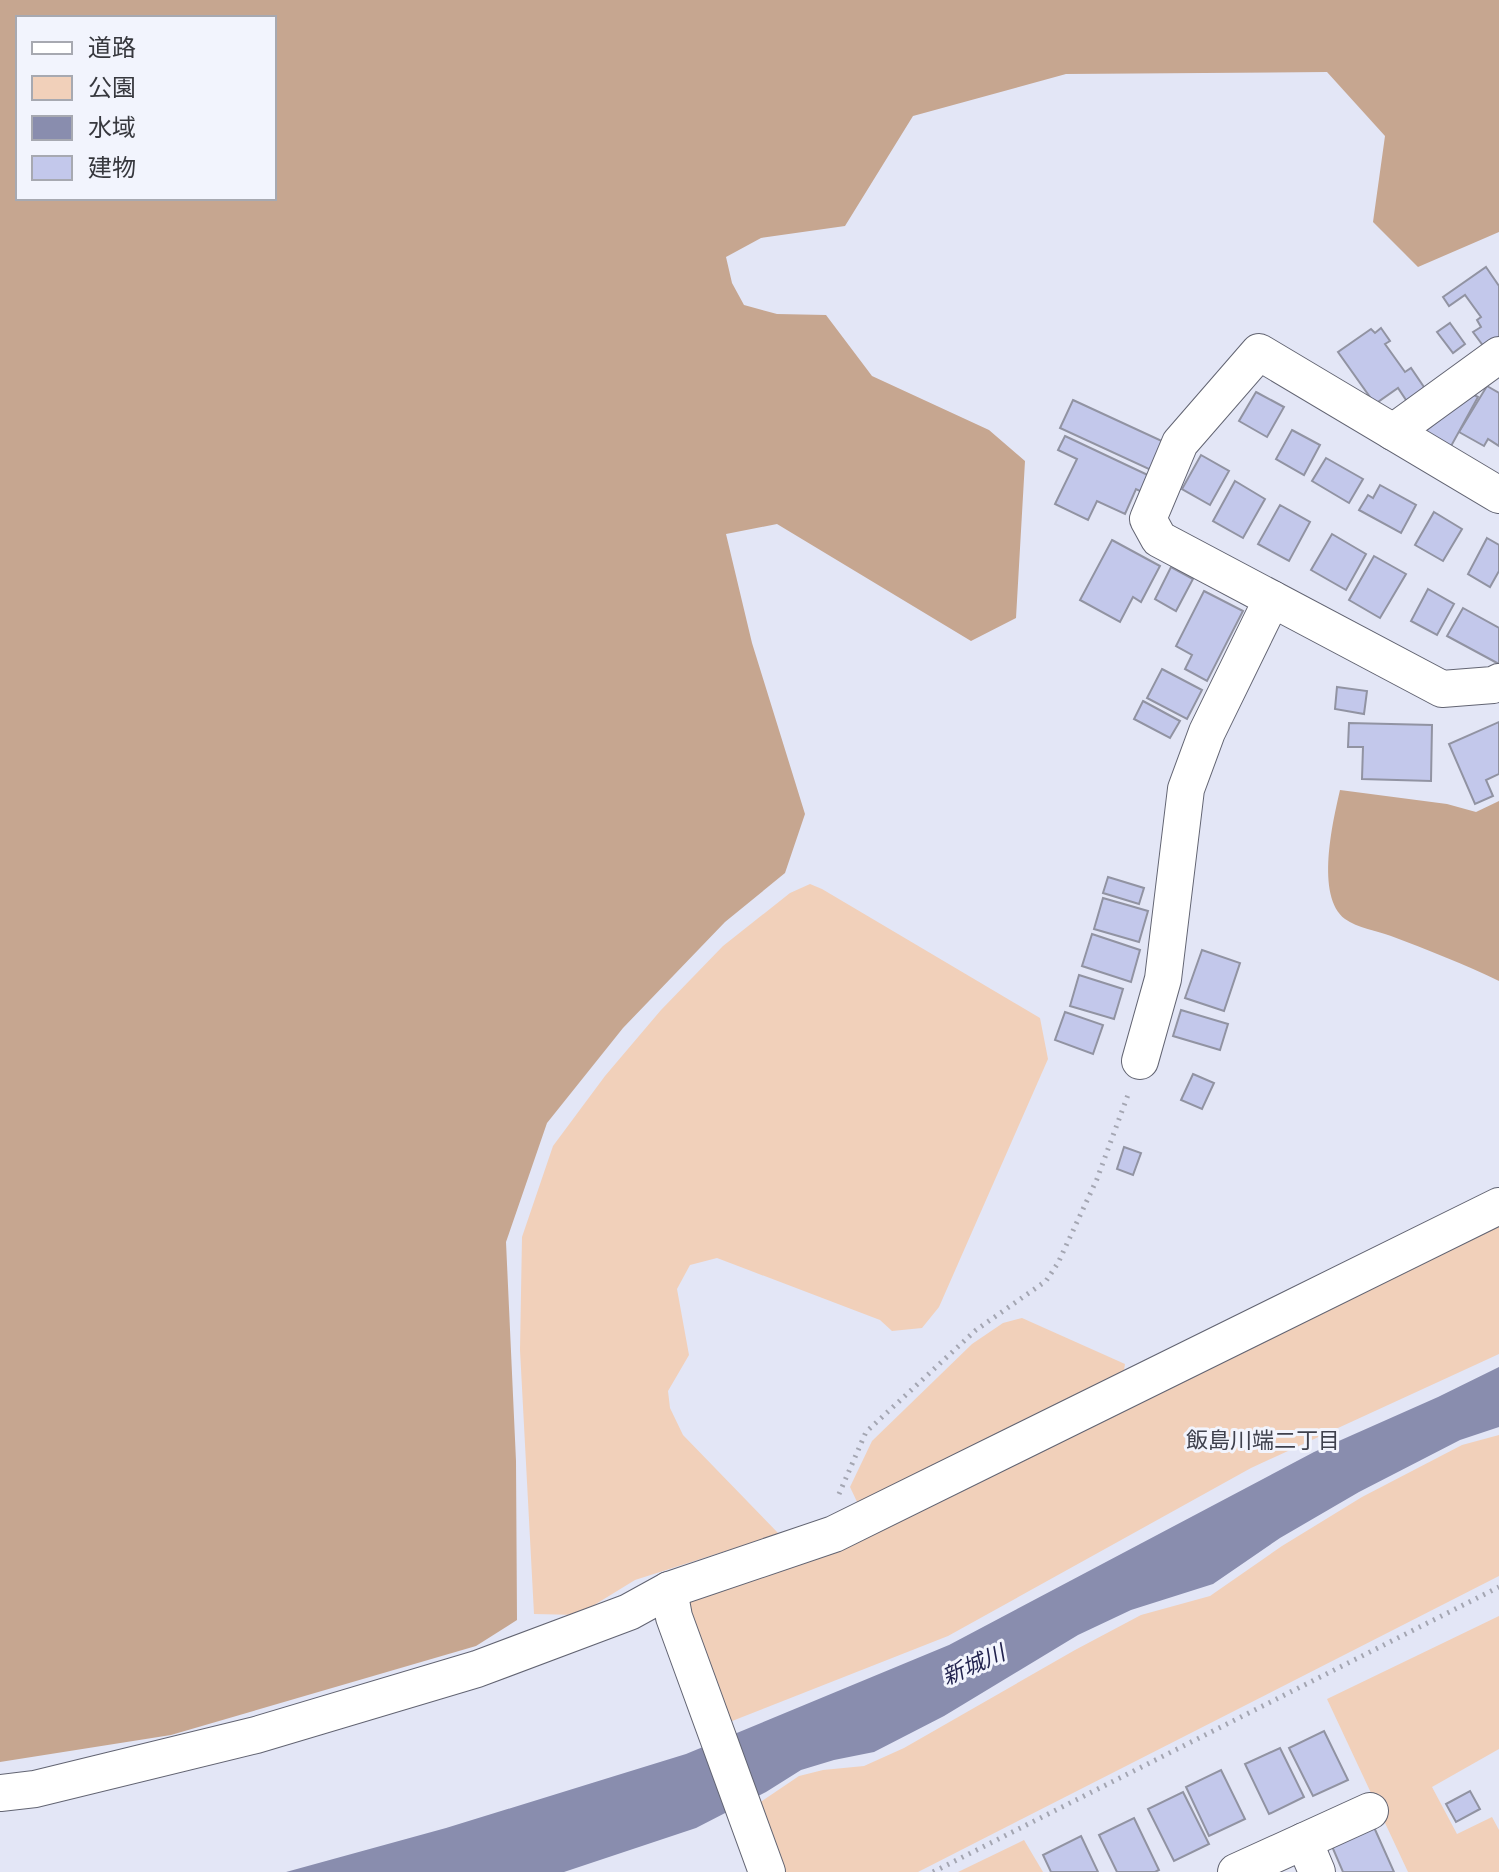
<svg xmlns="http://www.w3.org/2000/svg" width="1499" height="1872" font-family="'IBM Plex Serif','Noto Sans JP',serif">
<rect width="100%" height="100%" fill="#e3e6f6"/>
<!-- green -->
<g fill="#f1d0ba">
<path d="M810 884 822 889 1040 1018 1048 1059 939 1307 922 1328 892 1331 880 1320 717 1258 690 1265 677 1289 689 1355 668 1391 670 1408 683 1435 779 1534 635 1580 578 1615 534 1614 520 1350 522 1237 553 1146 605 1076 661 1010 723 946 790 893Z"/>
<path d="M1499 1221V1354L1251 1468 948 1636 727 1723 685 1596Z"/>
<path d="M1022 1318 1125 1364 1124 1370 1114 1379 859 1506 850 1487 872 1441 972 1344 1003 1323Z"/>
<path d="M1499 1435V1576L918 1872H784L759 1803 799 1776 823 1770 864 1766 904 1748 1075 1650 1141 1615 1210 1596 1282 1546 1362 1497 1462 1445Z"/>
<path d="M1499 1616V1749L1432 1787 1457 1834 1492 1817 1499 1830V1872H1408L1327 1699Z"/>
<path d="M1024 1840 1043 1872H958Z"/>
</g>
<!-- forest -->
<g fill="#c6a690" fill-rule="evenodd">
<path d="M0 0H1499V232L1418 267 1373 222 1385 136 1327 72 1066 74 913 116 845 226 761 238 726 257 732 283 744 305 777 314 826 315 872 376 989 430 1025 461 1016 618 971 641 777 524 726 534 752 643 805 814 785 873 725 922 623 1028 547 1123 506 1242 516 1461 517 1620 476 1646 171 1735 0 1762ZM274 18V198H18V18Z"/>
<path d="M1340 790 1447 804 1476 812 1499 801V981C1464 964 1428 950 1391 936 1378 931 1357 928 1345 919 1315 896 1333 821 1340 790Z"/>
</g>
<!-- water -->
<path fill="#898dae" d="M1499 1367V1427L1460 1440 1359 1492 1280 1538 1213 1584 1131 1610 1078 1635 944 1716 874 1752 834 1760 801 1770 766 1792 696 1828 564 1872H286L446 1828 686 1754 949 1645 1314 1452 1438 1397Z"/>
<!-- building -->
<g fill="#c3c8eb" stroke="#9193a2" stroke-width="2">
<path d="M1486 267 1499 286V337L1484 347 1473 332 1481 327 1477 320 1481 317 1465 295 1449 306 1443 297Z"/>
<path d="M1450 323 1465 344 1453 353 1437 332Z"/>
<path d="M1381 328 1390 341 1385 344 1405 372 1411 368 1428 393 1410 406 1398 388 1375 404 1338 352 1371 329 1375 333Z"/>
<path d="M1487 386 1499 393V446L1488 439 1484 446 1459 432Z"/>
<path d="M1256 392 1284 407 1267 437 1239 421Z"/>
<path d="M1472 394 1478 397 1450 448 1423 433Z"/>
<path d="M1073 400 1164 442 1151 470 1060 428Z"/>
<path d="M1292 430 1320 445 1304 475 1276 459Z"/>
<path d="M1065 436 1152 477 1144 493 1136 489 1125 514 1097 501 1088 520 1055 504 1077 459 1058 450Z"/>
<path d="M1201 455 1229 471 1210 505 1182 489Z"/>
<path d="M1326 458 1363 479 1349 503 1312 481Z"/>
<path d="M1235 481 1265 499 1243 538 1213 521Z"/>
<path d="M1380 485 1416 505 1401 533 1359 510 1368 495 1373 498Z"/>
<path d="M1280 505 1310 522 1289 561 1258 544Z"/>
<path d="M1434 512 1462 529 1443 561 1415 545Z"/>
<path d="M1332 534 1366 554 1346 590 1311 570Z"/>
<path d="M1487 538 1499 545V571L1490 587 1468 574Z"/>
<path d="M1112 540 1160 566 1141 602 1133 597 1120 622 1080 600Z"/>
<path d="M1374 556 1406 574 1380 618 1349 600Z"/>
<path d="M1171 567 1193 579 1176 611 1155 599Z"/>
<path d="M1428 589 1454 604 1437 635 1411 621Z"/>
<path d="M1204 591 1243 611 1207 681 1185 669 1192 655 1176 646Z"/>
<path d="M1463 608 1499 628V664L1447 636Z"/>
<path d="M1162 669 1202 690 1187 719 1147 698Z"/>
<path d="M1337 687 1367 691 1364 714 1335 709Z"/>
<path d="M1143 701 1180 721 1170 738 1134 719Z"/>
<path d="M1499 722V774L1486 780 1493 796 1475 804 1449 744Z"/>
<path d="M1349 723 1432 725 1431 781 1362 779 1363 747H1348Z"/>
<path d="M1108 877 1144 888 1139 904 1103 893Z"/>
<path d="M1103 898 1148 911 1139 942 1094 929Z"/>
<path d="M1092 934 1140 950 1131 982 1082 966Z"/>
<path d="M1202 950 1240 963 1224 1011 1185 998Z"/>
<path d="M1079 975 1123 989 1114 1019 1070 1006Z"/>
<path d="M1181 1010 1228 1024 1220 1050 1173 1036Z"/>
<path d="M1065 1012 1103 1025 1093 1054 1055 1040Z"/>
<path d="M1193 1074 1214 1083 1202 1109 1181 1100Z"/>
<path d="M1124 1147 1141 1153 1133 1175 1117 1169Z"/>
<path d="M1324 1731 1348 1780 1313 1796 1289 1748Z"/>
<path d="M1280 1748 1304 1797 1269 1814 1245 1764Z"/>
<path d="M1221 1770 1245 1819 1209 1836 1186 1787Z"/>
<path d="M1470 1791 1480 1809 1456 1822 1446 1804Z"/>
<path d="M1183 1792 1209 1844 1174 1861 1148 1809Z"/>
<path d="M1134 1818 1159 1870 1155 1872H1117L1099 1835Z"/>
<path d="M1373 1825 1394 1872H1343L1331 1844Z"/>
<path d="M1081 1836 1098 1872H1051L1043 1855Z"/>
</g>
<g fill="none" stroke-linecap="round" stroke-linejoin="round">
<defs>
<g id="minor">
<path d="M1393 432 1499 355"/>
<path d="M1499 495 1259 352 1180 443 1148 519 1159 539 1442 689 1493 685 1499 682"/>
<path d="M1140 1061 1163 979 1186 789 1207 732 1272 599"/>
<path d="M669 1590 674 1617 767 1872"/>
<path d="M0 1793 35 1789 256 1735 477 1669 629 1612 669 1590 834 1534 1499 1206"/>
<path d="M1304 1841 1317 1872"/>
<path d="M1236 1872 1370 1811"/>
</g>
</defs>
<!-- minor casing -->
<use href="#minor" stroke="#626472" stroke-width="38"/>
<!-- path -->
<g stroke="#a4a6b2" stroke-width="5" stroke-dasharray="2 6" stroke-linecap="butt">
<path d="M839 1494 866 1432 976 1330 1046 1281 1058 1263 1097 1179 1129 1092"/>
<path d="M933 1872 1499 1587"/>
</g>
<!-- minor -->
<use href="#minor" stroke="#fff" stroke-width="36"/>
</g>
<g text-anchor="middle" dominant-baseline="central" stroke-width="6" stroke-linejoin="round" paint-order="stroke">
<!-- neighbourhood labels -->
<g font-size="22" fill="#3f414d" stroke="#f2f4fd">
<text x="1263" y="1439">飯島川端二丁目</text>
</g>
<!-- water labels -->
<g font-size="22" font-style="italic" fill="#22234f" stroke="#f2f4fd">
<text transform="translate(973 1664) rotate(-24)">新城川</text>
</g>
</g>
<!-- legend -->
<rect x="16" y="16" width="260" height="184" fill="#f2f4fd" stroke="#a7a9b1" stroke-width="2"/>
<rect x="32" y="42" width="40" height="12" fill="#ffffff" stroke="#a7a9b1" stroke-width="2"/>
<text x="88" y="56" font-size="24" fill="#37383e">道路</text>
<rect x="32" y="76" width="40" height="24" fill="#f1d0ba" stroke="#a7a9b1" stroke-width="2"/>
<text x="88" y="96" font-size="24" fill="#37383e">公園</text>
<rect x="32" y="116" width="40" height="24" fill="#898dae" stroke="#a7a9b1" stroke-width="2"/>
<text x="88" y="136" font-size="24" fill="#37383e">水域</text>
<rect x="32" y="156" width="40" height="24" fill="#c3c8eb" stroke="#a7a9b1" stroke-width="2"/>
<text x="88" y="176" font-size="24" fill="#37383e">建物</text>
</svg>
